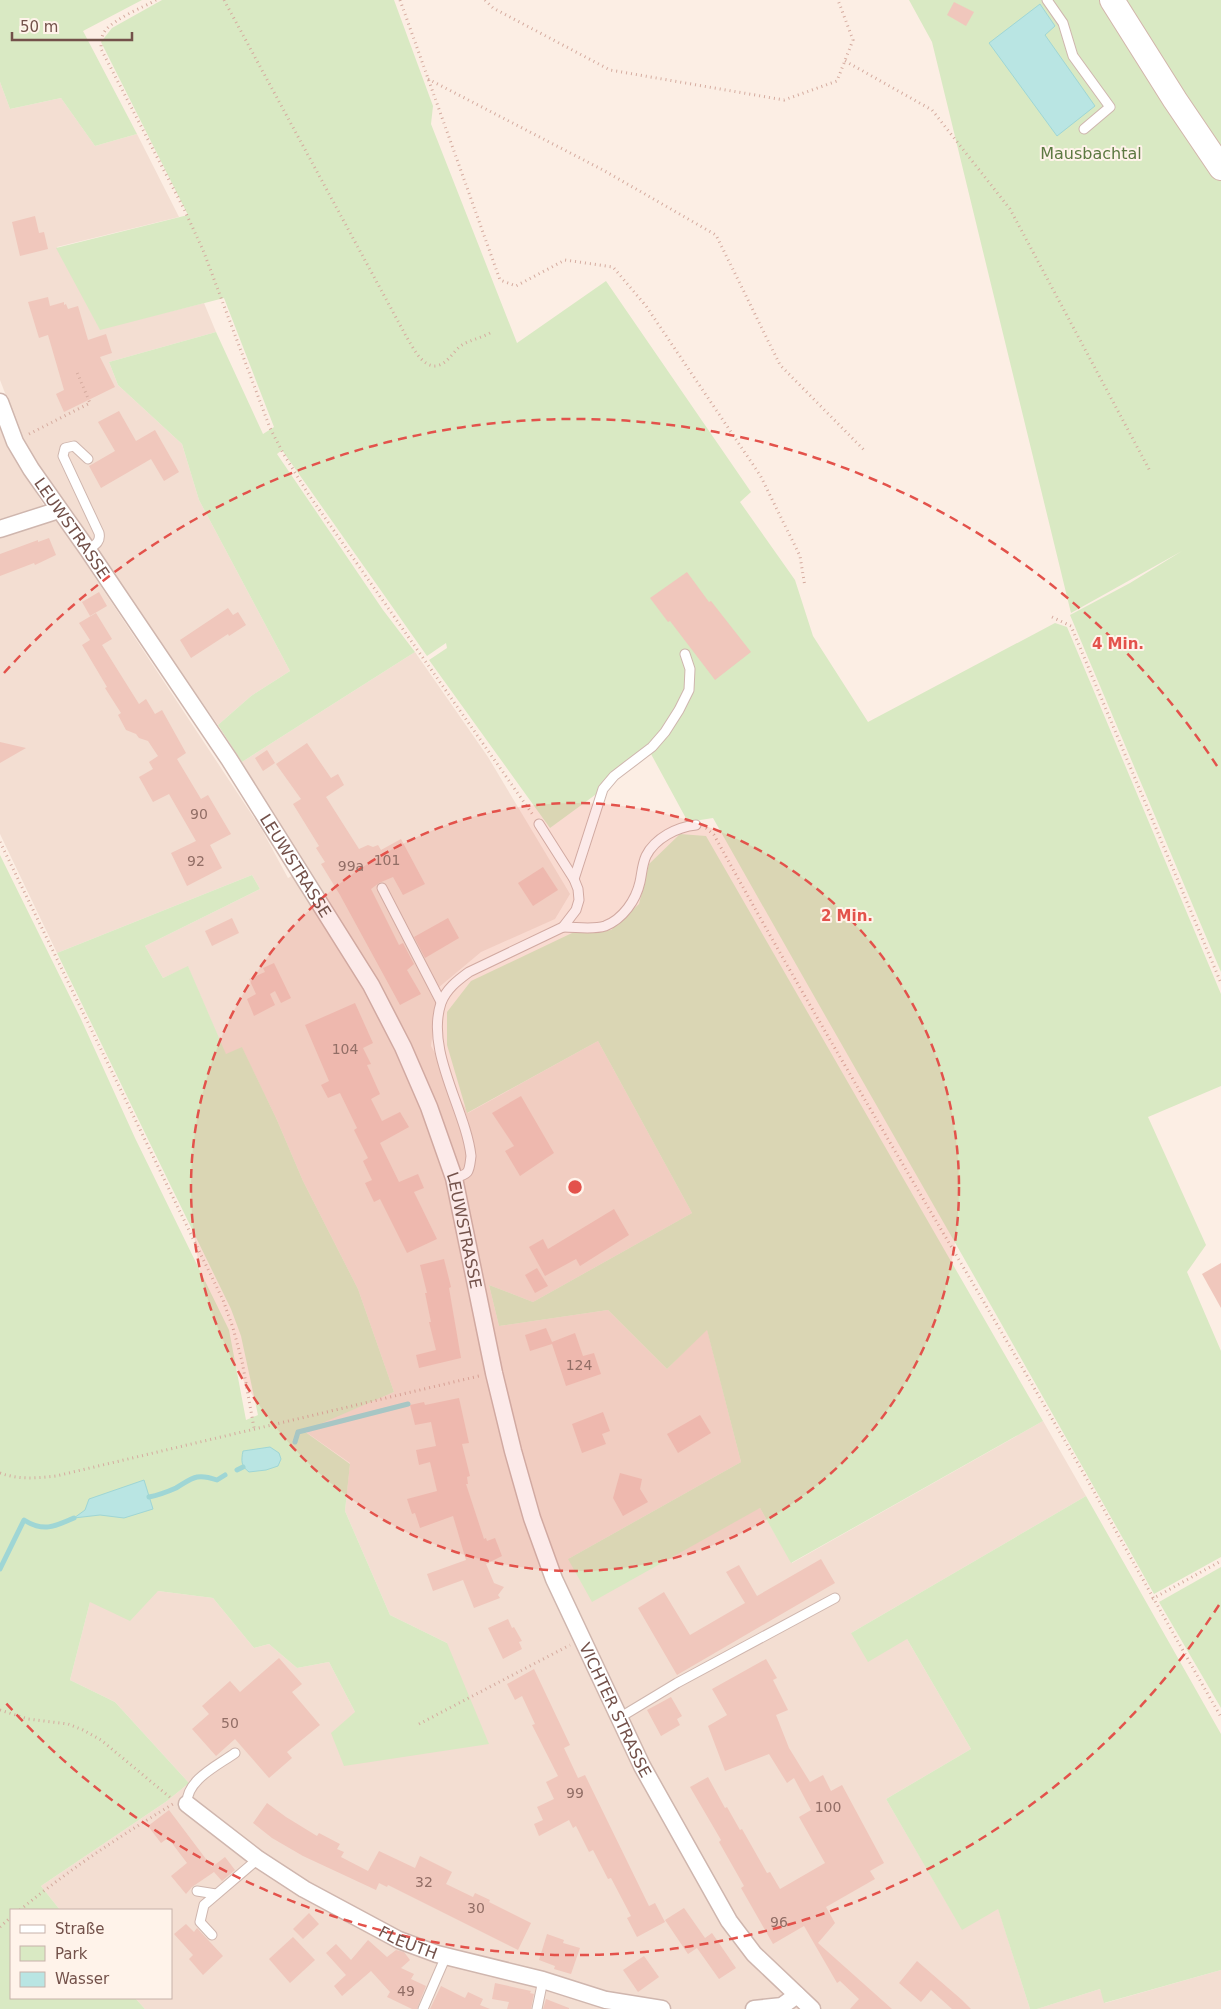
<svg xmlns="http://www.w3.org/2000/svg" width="1221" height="2009" font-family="'DejaVu Sans',sans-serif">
<rect width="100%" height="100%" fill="#fceee4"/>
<!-- residential -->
<g fill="#f3ded2">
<path d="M0 82 10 109 61 98 95 146 137 134 179 217 57 247 100 329 204 303 216 332 109 362 118 385 182 444 199 500 290 671 251 696 218 725 107 568 26 448 0 380Z"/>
<path d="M0 426 4 440 46 509 0 524Z"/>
<path d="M55 517 262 830 288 878 306 869 242 762 415 652 488 757 570 894 555 919 481 952 438 988 431 1046 468 1113 598 1041 692 1213 533 1302 489 1285 499 1326 608 1310 667 1369 707 1329 741 1462 568 1559 760 1508 792 1563 1043 1421 1086 1496 851 1633 907 1639 971 1749 886 1799 962 1929 998 1908 1030 2009H145L135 1998H171V1910H60L41 1886 167 1801 189 1783 115 1702 70 1680 90 1602 158 1591 213 1598 254 1648 269 1644 297 1668 329 1662 355 1712 447 1643 390 1615 345 1511 350 1463 303 1430 394 1392 358 1289 303 1181 277 1120 242 1048 226 1055 188 967 163 978 145 946 260 889 252 875 57 953 0 834V535Z"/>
<path d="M1221 1970V2009H1037L1100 1989 1105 2003Z"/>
</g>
<!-- green -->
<g fill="#d9e9c3">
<path d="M0 0H142L83 31 137 134 95 146 61 98 10 109 0 82Z"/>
<path d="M162 0H394L433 106 431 124 517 343 606 281 751 492 740 502 795 580 813 636 868 722 1055 623 1067 627 1221 994V1086L1148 1117 1206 1245 1187 1272 1221 1351V1557L1154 1594C1009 1334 859 1077 713 818L688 822 651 754 550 828 429 660 447 648 446 643 427 656 282 450 277 454 383 610 415 652 242 762 218 725 251 696 290 671 199 500 182 444 118 385 109 362 216 332 263 434 274 427 224 298 100 330 56 248 188 215 101 42 112 28Z"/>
<path d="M909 0H1221V972L1070 615 1130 583 1182 551 1071 613 932 42Z"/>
<path d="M680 834 706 836 1043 1421 791 1563 760 1508 592 1602 568 1559 741 1462 707 1330 667 1369 608 1310 499 1326 489 1285 533 1302 692 1213 598 1041 467 1113 447 1045V1012L471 981 572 933 611 930 639 904 649 864Z"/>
<path d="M0 855 80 1017 135 1138 229 1330 246 1420 258 1415 241 1336 231 1309 57 953 252 875 260 889 145 946 163 978 188 966 226 1054 242 1047 277 1120 303 1181 358 1289 394 1392 304 1431 350 1464 345 1511 390 1615 447 1643 489 1744 344 1766 331 1733 355 1712 329 1662 297 1668 269 1644 254 1648 213 1598 158 1591 130 1621 90 1602 70 1680 115 1702 189 1783 167 1801 41 1886 60 1910H11V1998H135L145 2009H0Z"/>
<path d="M1086 1496 1221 1734V1970L1104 2003 1100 1989 1037 2009H1030L998 1909 962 1930 886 1799 971 1749 907 1639 868 1662 851 1633Z"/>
<path d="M1221 1567V1708L1159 1602Z"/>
</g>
<!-- water -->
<g fill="#b9e5e3" stroke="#9fd6d5">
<path d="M1040 4 1055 26 1045 35 1095 106 1057 136 989 43Z"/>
<path d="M270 1447 279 1453 281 1459 278 1466 266 1470 249 1472C241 1466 241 1461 243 1451Z"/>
<path d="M144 1480 153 1509 124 1518 100 1515 74 1518 85 1510 89 1499Z"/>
</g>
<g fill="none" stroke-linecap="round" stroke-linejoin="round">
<!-- stream -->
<g stroke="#9fd6d5" stroke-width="5">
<path d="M295 1442 298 1432 306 1430 408 1404"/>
<path d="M237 1470 243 1467"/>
<path d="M149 1497C159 1495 167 1492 176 1488 193 1478 196 1473 217 1480L225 1475"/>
<path d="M0 1569 24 1520C43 1532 54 1527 74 1518"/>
</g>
</g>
<!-- building -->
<g fill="#f0c7bc">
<path d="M954 2 974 12 966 26 947 15Z"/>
<path d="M35 216 39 233 44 232 48 249 20 256 12 222Z"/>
<path d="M48 297 50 306 64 302V305L66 304 68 309 78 306 88 340 106 334 112 353 100 357 115 387 64 412 56 394 64 390 48 335 39 338 28 302Z"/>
<path d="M119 411 136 441 155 430 179 472 164 481 151 459 101 488 89 466 115 451 98 422Z"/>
<path d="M49 538 56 555 35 565 34 563 0 576V554L38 540V542Z"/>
<path d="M687 572 709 602 711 601 751 652 715 680 670 621 668 622 650 598Z"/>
<path d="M99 592 107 606 90 616 82 602Z"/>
<path d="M228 608 233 615 238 612 246 625 229 636 228 634 191 658 180 640Z"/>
<path d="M96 613 112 639 102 645 139 704 146 699 155 714 162 710 186 753 177 759 201 799 208 795 231 834 210 845 222 868 187 886 171 853 196 841 169 794 153 802 139 777 153 769 149 762 158 756 148 741 139 738 136 734 126 730 118 715 121 713 105 688 107 687 82 645 90 640 79 623Z"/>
<path d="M0 742 26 748 0 763Z"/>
<path d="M307 743 331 778 338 774 344 785 326 797 359 849 368 845 373 847 378 845 381 850 401 839 425 884 403 895 393 877 379 883 371 889 399 945 403 943 414 964 407 970 421 994 400 1005 340 895 321 864 325 862 316 848 319 846 293 804 301 799 276 764Z"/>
<path d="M267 750 275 763 263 771 255 758Z"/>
<path d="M543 867 558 890 533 906 518 883Z"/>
<path d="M232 918 239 933 212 946 205 931Z"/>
<path d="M448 918 459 938 425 958 414 937Z"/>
<path d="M274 963 291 998 281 1003 275 991 270 994 275 1005 254 1016 247 999 256 994 249 979 265 972 263 968Z"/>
<path d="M355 1003 373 1043 363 1048 371 1064 367 1065 380 1094 371 1099 382 1121 400 1112 409 1127 380 1143 399 1182 418 1174 424 1188 414 1192 437 1239 407 1253 380 1199 374 1202 365 1183 372 1180 363 1161 368 1158 354 1130 357 1128 340 1093 328 1098 321 1085 329 1081 305 1025Z"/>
<path d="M521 1096 554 1153 520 1176 505 1151 514 1146 492 1113Z"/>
<path d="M614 1209 629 1235 580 1266 576 1259 545 1276 529 1247 543 1239 548 1249Z"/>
<path d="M444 1259 451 1287 449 1288 461 1358 419 1368 416 1355 436 1350 429 1322H431L425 1293H427L420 1265Z"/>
<path d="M1221 1263V1308L1202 1274Z"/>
<path d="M537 1268 548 1286 535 1293 525 1275Z"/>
<path d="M546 1328 552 1342 575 1333 583 1356 594 1353 601 1374 566 1386 552 1344 530 1351 525 1335Z"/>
<path d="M459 1398 469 1443 462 1444 470 1476 467 1477 468 1484H466L484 1539 486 1538 487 1541 495 1538 502 1556 486 1564 494 1583 504 1587 498 1595 500 1598 474 1608 463 1580 433 1591 427 1574 466 1560 453 1516 420 1528 415 1513 412 1514 407 1499 437 1491 430 1462 419 1465 416 1450 436 1446 431 1422 415 1425 410 1405 424 1402 425 1405Z"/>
<path d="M603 1412 610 1431 602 1434 606 1444 582 1453 572 1424Z"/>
<path d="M700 1415 711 1433 678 1453 667 1434Z"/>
<path d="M620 1473 642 1479 640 1489 648 1502 623 1516 613 1498Z"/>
<path d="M821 1559 835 1583 677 1675 638 1608 664 1592 690 1635 745 1603 726 1572 739 1565 757 1596Z"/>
<path d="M508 1619 512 1628 514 1627 522 1641 519 1642 522 1649 503 1659 488 1628Z"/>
<path d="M279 1658 302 1684 292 1692 320 1725 287 1752 292 1758 269 1778 235 1739 216 1756 192 1729 209 1714 202 1706 230 1681 240 1692Z"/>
<path d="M766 1659 777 1678 773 1680 788 1710 776 1715 789 1748 810 1782 823 1775 831 1791 842 1785 884 1863 870 1871 875 1879 826 1907 835 1923 818 1943 892 2009H850L859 1999 840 1981 837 1983 804 1926 773 1944 741 1888 744 1886 719 1842 721 1840 690 1787 708 1777 725 1808 727 1807 740 1830 742 1829 767 1873 770 1872 780 1889 825 1863 799 1817 811 1810 794 1778 787 1783 769 1754 725 1771 708 1726 727 1715 712 1689Z"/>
<path d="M534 1669 570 1745 564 1748 578 1778 585 1775 649 1906 655 1903 665 1922 637 1937 627 1918 631 1916 611 1878 608 1879 593 1850 589 1852 576 1826 573 1828 569 1820 539 1836 534 1824 543 1820 537 1807 554 1799 546 1782 558 1776 532 1725 535 1724 522 1696 515 1700 507 1684Z"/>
<path d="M671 1697 682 1716 677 1719 680 1725 661 1736 647 1710Z"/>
<path d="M267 1803 286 1817 317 1836 319 1833 340 1844 337 1849 344 1852 341 1857 368 1871 379 1851 415 1868 420 1856 452 1872 446 1884 473 1897 475 1893 490 1900 489 1902 531 1923 518 1950 388 1885 387 1887 379 1883 376 1890 303 1856 272 1838 253 1823Z"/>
<path d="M169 1810 212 1867 225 1857 235 1870 222 1881 214 1872 192 1887 186 1894 171 1876 187 1863 168 1838 161 1843 148 1826Z"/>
<path d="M684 1908 705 1938 712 1933 736 1968 719 1979 697 1948 688 1954 665 1920Z"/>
<path d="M309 1913 319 1924 303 1939 293 1929Z"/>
<path d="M186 1924 194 1932 197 1928 223 1956 203 1975 189 1959 193 1955 174 1934Z"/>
<path d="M547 1934 564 1940 563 1943 580 1948 571 1974 554 1969 555 1966 539 1960Z"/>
<path d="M293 1937 315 1960 290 1983 269 1959Z"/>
<path d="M368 1940 387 1957 396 1950 404 1952 410 1960 401 1968 414 1974 411 1979 426 1986 417 2009H412L387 1997 390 1992 371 1971 342 1996 334 1986 346 1975 326 1953 336 1944 351 1960Z"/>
<path d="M644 1956 659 1977 638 1992 623 1970Z"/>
<path d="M917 1961 962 2000 971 2009H952L931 1990 921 2002 899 1983Z"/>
<path d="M495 1983 531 1991 530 1993 534 1994 531 2009H507L509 2002 492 1999Z"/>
<path d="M441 1986 465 1998 468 1992 483 1999 480 2005 490 2009H430Z"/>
<path d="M546 1999 569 2008V2009H543Z"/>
</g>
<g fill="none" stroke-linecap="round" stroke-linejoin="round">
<defs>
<g id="service">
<path d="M1047 0 1063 23 1073 56 1110 107 1084 129"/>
<path d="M88 459 74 446 65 448 63 456 99 533C101 542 95 545 88 550"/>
<path d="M574 879 603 789 614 776 652 747 665 732 679 710 689 690 690 669 685 654"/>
<path d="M382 888 441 1002"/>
<path d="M563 927C577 927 593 930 605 926 623 919 636 900 640 882 642 873 642 865 646 856 655 838 677 827 696 825"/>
<path d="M454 1178C470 1174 469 1172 471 1156 466 1110 425 1051 441 1003 446 989 458 980 469 972L563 927 576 910 579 900 578 889 574 879 539 824"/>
<path d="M619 1718 677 1683 835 1598"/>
<path d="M187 1804C186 1780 217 1766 235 1753"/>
<path d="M197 1891 216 1894"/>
<path d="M212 1935 200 1922 204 1905 258 1859"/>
<path d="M423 2009 446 1956"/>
<path d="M537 2009 543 1980"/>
</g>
<g id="minor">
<path id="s1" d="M0 402 15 442 31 469 88 550 229 759 371 985 403 1047 429 1107 454 1178 494 1373 513 1451 532 1518 554 1579 642 1766 729 1921 754 1954 812 2009"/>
<path d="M0 529 59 510"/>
<path id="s2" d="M187 1804 258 1859 304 1889 399 1940 437 1954 543 1980 606 2000 662 2009"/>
<path d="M754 2009 782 2006 797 1995"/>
</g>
<path id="secondary" d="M1112 0 1175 100 1221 168"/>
</defs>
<!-- service casing -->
<use href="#service" stroke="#cfb6ae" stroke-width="11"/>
<!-- minor casing -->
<use href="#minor" stroke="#cfb6ae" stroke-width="19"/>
<!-- secondary casing -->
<use href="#secondary" stroke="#d2b5ab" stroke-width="26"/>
<!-- path -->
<g stroke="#d5ab9f" stroke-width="3" stroke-dasharray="1 4" stroke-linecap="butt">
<path d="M156 0C142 8 115 18 105 31 101 36 101 43 101 49L184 209 203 250 270 428 283 453 309 495 533 815"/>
<path d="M224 0 406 336C414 349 426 376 445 362 451 357 455 350 462 345 470 340 481 338 490 333"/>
<path d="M400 0 500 280 516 286 565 260 613 267 646 306 760 475 800 556 805 587"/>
<path d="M485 0 493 8 610 70 784 100 837 81 853 40 838 0"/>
<path d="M845 61 932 110 1010 209 1150 471"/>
<path d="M428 79 603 170 716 235 780 365 865 451"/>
<path d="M29 434 90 403 76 370"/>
<path d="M1052 617 1071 626 1221 983"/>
<path d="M706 828 714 835C834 1053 964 1265 1088 1481 1132 1560 1176 1639 1221 1717"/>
<path d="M0 842 223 1300 233 1328 242 1361 254 1428"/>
<path d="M0 1473C19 1480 37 1478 56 1476L479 1376"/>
<path d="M1152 1599 1221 1561"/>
<path d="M0 1710 28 1719 68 1724 83 1730 101 1740 172 1799"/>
<path d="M419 1724 570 1645"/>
<path d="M20 1910C67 1871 120 1836 173 1804"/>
<path d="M0 1927 11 1917"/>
</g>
<!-- service -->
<use href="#service" stroke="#fff" stroke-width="9"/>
<!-- minor -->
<use href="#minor" stroke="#fff" stroke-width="16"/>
<!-- secondary -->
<use href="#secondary" stroke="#fff" stroke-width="24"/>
</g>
<!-- distance rings -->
<circle cx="575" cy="1187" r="384" fill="#e3524b" fill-opacity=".12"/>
<g fill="none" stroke="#e3524b" stroke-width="2.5" stroke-dasharray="9 6">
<circle cx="575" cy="1187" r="384"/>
<path d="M1219 1605A768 768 0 0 1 4 1701M4 673A768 768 0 0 1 1219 769"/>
</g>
<g text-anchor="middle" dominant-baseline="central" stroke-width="4" stroke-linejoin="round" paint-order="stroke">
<!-- number labels -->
<g font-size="14" fill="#926e66">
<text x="199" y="814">90</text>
<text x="387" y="860">101</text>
<text x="196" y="861">92</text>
<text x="351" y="866">99a</text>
<text x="345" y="1049">104</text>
<text x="579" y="1365">124</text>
<text x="230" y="1723">50</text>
<text x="575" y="1793">99</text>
<text x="828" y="1807">100</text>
<text x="424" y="1882">32</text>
<text x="476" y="1908">30</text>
<text x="779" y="1922">96</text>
<text x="406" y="1991">49</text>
</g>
<!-- park labels -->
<g font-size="16" fill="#5d7942" stroke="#fff3ea">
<text x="1091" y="153">Mausbachtal</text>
</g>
<!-- street labels -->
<g font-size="16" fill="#73514a" stroke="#fff3ea">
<text stroke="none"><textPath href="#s1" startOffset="146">LEUWSTRASSE</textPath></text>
<text stroke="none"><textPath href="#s1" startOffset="551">LEUWSTRASSE</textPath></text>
<text stroke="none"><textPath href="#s1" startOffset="956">LEUWSTRASSE</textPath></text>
<text stroke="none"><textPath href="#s1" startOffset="1461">VICHTER STRASSE</textPath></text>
<text stroke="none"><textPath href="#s2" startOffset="262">FLEUTH</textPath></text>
</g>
</g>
<circle cx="575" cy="1187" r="8" fill="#e3524b" stroke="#fff3ea" stroke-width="2.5"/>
<g font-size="15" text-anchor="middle" font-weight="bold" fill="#e3524b" stroke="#fff3ea" stroke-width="4" stroke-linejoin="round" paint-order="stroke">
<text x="1118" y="649">4 Min.</text>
<text x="847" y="921">2 Min.</text>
</g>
<!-- legend -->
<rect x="10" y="1909" width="162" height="90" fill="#fff3ea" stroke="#c7b2aa"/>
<rect x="20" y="1925" width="25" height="8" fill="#ffffff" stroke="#c7b2aa"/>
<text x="55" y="1934" font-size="15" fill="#73514a">Straße</text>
<rect x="20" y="1946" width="25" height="15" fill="#d9e9c3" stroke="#c7b2aa"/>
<text x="55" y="1959" font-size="15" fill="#73514a">Park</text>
<rect x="20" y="1972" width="25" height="15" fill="#b9e5e3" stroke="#c7b2aa"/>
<text x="55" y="1984" font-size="15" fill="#73514a">Wasser</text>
<!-- scale -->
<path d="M12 32v8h120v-8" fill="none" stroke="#73514a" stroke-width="2.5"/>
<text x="20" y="32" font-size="15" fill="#73514a" stroke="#fff3ea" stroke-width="4" paint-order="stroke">50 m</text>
</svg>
